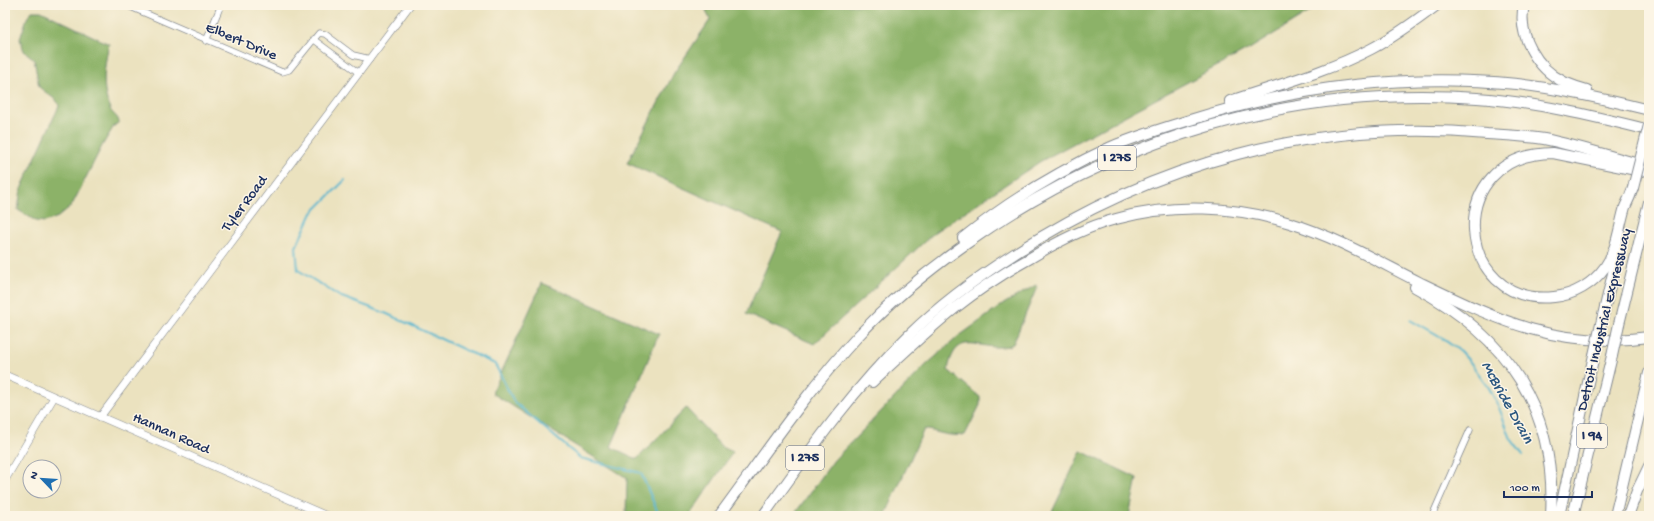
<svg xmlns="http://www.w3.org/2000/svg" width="1654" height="521" font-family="'Gochi Hand',sans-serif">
<rect width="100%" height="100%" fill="#fcf5e5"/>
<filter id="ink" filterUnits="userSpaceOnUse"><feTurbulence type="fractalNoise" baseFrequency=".025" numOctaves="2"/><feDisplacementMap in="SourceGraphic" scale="8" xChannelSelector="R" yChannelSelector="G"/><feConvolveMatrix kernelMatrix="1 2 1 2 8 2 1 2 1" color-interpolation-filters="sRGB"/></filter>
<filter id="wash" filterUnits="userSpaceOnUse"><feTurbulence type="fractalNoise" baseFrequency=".012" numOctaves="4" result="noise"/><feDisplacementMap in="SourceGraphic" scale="16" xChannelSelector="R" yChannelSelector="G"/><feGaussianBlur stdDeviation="0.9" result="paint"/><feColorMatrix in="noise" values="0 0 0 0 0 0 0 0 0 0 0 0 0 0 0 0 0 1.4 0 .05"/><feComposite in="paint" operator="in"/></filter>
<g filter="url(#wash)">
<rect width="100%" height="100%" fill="#ebe2bf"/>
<!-- forest -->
<g fill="#8cb268" stroke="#547063">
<path d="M704 5H1321L1251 48 1041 161 936 231 814 344 746 314 782 232 627 163 674 73 710 20Z"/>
<path d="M32 11H41L109 44C104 67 101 87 110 109 112 114 118 116 119 122L114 126 102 146 72 205 58 217 45 222 36 221 18 210 21 189 59 106 57 101 39 87 34 59 24 51 20 39 27 18Z"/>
<path d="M542 283 659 334 611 447 637 459 686 408 722 447 733 452 689 516H626L627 478 492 393Z"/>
<path d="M1036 285 1037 287 1013 344C985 357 957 322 948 370L980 397V405L965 435C950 437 937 432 924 429L885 516H793L834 460 926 365 959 336 1005 303Z"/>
<path d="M1081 451 1137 478 1129 516H1050Z"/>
</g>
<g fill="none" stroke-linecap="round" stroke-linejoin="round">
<!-- stream -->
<g stroke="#4fb4ce" stroke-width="2">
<path d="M345 180 312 213 296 247 298 270 339 296 385 313 495 364 514 402 580 458 641 473 658 513 657 516"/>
<path d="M1410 320 1443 339 1460 351 1470 362 1489 388 1498 405 1511 439 1523 455"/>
<path d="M1647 486H1649"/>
</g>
</g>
</g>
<g filter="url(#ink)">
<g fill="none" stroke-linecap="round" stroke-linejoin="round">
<defs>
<g id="minor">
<path d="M126 5 282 72 289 70 319 33 325 34 353 55 370 59"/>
<path d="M313 39 359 73"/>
<path d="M206 41 221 5"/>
<path d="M1432 516 1470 430"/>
</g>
<g id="tertiary">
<path d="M5 375 327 516"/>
<path d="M100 417 410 5"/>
<path d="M5 480 54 397"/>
</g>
<g id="motorway">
<path d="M1524 5C1517 35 1537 69 1564 82 1571 85 1580 88 1587 90"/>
<path d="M1230 101C1277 85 1327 72 1371 49 1394 37 1416 21 1437 5"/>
<path d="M1633 188C1631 194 1628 201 1625 207 1619 227 1617 250 1605 267 1593 284 1574 295 1554 297 1455 308 1440 154 1553 153L1641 171 1644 170"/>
<path d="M963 238C1008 202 1059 171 1111 147 1137 136 1164 128 1190 120 1298 86 1404 73 1517 84 1562 89 1605 99 1649 110"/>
<path d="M1415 287C1508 337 1557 409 1551 516"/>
<path d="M1601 324 1619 248"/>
<path d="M1619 324 1649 202"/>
<path d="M872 382C899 357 926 331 955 308 978 290 1002 274 1027 260 1055 243 1085 227 1116 219 1173 203 1234 206 1290 223 1336 237 1377 261 1419 282 1498 320 1558 350 1649 337"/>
<path d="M719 516C764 455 807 391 859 335 890 302 926 272 963 246 1113 138 1292 85 1477 98 1535 102 1593 116 1649 130"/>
<path d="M763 516C808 453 853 389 909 335 940 305 975 279 1011 256 1154 162 1317 118 1487 134 1506 135 1525 136 1544 139 1579 146 1615 158 1649 167"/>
<path d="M1559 516 1594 355"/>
<path d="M1573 516 1612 356"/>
<path d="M1615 516 1649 373"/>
<path d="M1628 516 1637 491 1649 466"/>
</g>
</defs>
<!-- minor casing -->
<use href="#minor" stroke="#83888e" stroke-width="7"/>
<!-- tertiary casing -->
<use href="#tertiary" stroke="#83888e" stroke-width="8"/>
<!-- motorway casing -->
<use href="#motorway" stroke="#83888e" stroke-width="12"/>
<!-- minor -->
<use href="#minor" stroke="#fff" stroke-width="5.5"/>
<!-- tertiary -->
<use href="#tertiary" stroke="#fff" stroke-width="7"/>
<!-- motorway -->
<use href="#motorway" stroke="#fff" stroke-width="10"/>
<defs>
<g id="motorway-bridge">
<path d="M1633 188 1649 125"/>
<path d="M1594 355 1601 324"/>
<path d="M1612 356 1619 324"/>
</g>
</defs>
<!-- motorway-bridge casing -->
<use href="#motorway-bridge" stroke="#83888e" stroke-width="12" stroke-linecap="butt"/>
<!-- motorway-bridge -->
<use href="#motorway-bridge" stroke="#fff" stroke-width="10"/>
</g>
</g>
<g text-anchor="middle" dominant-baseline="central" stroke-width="3" stroke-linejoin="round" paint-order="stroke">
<!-- shield labels -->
<g fill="#fcf5e5" stroke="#5e6a86" stroke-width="1">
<rect x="1098" y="146" width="38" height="24" rx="3"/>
<rect x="1577" y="424" width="30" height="24" rx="3"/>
<rect x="786" y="446" width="38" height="24" rx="3"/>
</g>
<g font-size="14" font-weight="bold" fill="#1b2f5e">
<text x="1117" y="158">I 275</text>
<text x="1592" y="436">I 94</text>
<text x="805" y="458">I 275</text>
</g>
<!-- street labels -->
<g font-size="15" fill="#1b2f5e" stroke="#fcf5e5">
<text transform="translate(241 42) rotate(23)">Elbert Drive</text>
<text transform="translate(245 204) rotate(-53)">Tyler Road</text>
<text transform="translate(1605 320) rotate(-76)">Detroit Industrial Expressway</text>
<text transform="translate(171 434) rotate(24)">Hannan Road</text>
</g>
<!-- water labels -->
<g font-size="16" font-style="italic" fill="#2b5780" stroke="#fcf5e5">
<text transform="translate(1506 403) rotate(61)">McBride Drain</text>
</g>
</g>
<!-- margin -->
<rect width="1654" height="521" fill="none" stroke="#fcf5e5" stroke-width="20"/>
<!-- north arrow -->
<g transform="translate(42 479) rotate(295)"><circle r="19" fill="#fcf5e5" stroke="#a2a6af"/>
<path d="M0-3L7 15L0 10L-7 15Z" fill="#1f6fb2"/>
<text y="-6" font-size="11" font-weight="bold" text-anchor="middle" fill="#1b2f5e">N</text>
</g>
<!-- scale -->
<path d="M1504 491v6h88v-6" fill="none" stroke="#1b2f5e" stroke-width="2"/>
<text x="1510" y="491" font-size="12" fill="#1b2f5e" stroke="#fcf5e5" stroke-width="3" paint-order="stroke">100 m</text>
</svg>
